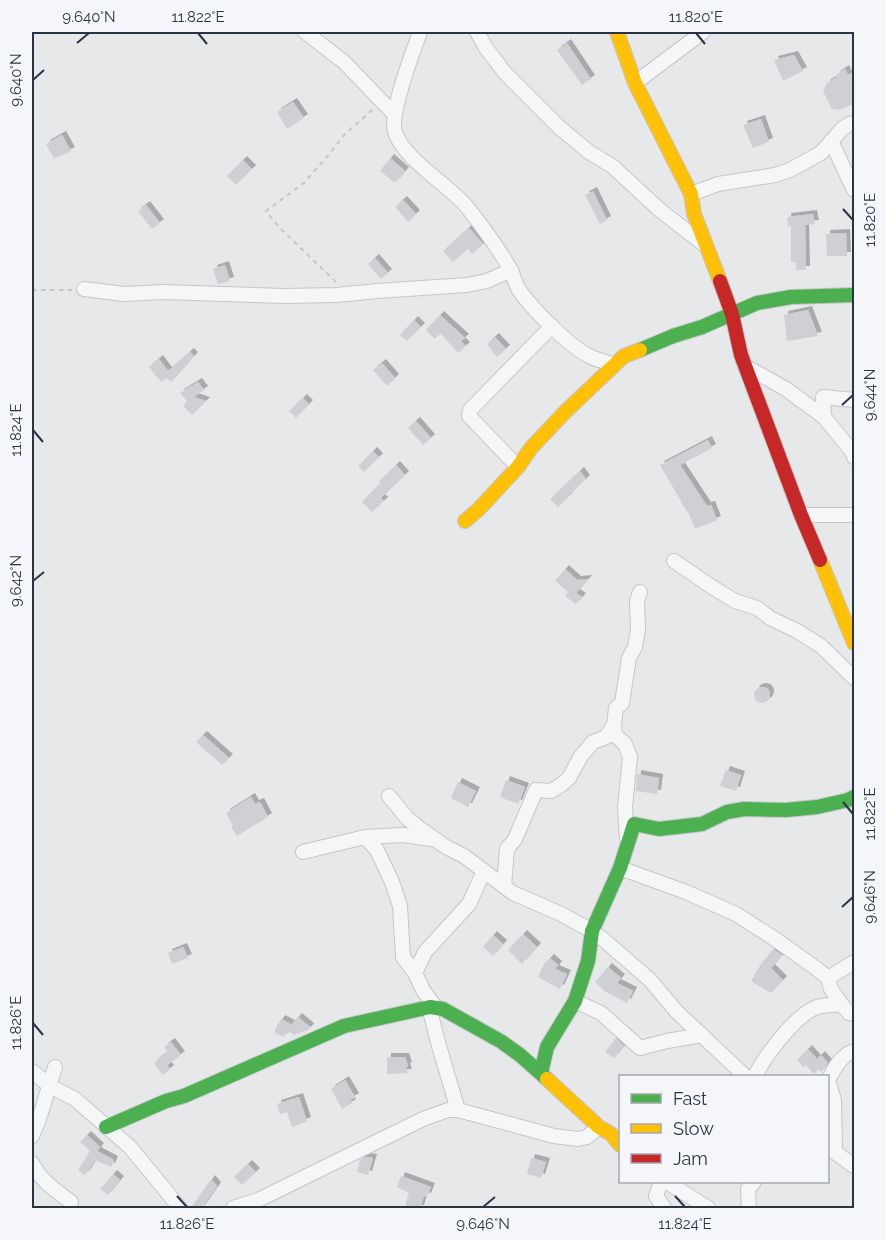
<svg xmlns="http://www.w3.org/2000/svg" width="886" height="1240" font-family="Raleway,sans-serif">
<defs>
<filter id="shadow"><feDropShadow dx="4" dy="-4" stdDeviation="0" flood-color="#0004"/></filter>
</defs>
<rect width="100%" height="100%" fill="#e6e8ea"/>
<!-- building -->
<g fill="#ced0d3" filter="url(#shadow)">
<path d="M567 43 591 79 582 85 557 50Z"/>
<path d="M794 55 803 71 783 81 774 60Z"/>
<path d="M845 69 848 75 855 71V103L839 110 832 109 823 91 827 83 837 77 836 75Z"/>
<path d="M293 102 304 118 287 129 277 112Z"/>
<path d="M761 119 769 142 753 148 743 125Z"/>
<path d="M62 135 71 151 54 159 46 144Z"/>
<path d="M390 158 405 171 395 183 380 171Z"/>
<path d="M243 160 252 169 236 185 227 176Z"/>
<path d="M593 191 607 220 600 224 585 195Z"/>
<path d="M403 200 416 214 408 222 395 207Z"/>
<path d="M146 205 160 223 152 229 138 211Z"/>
<path d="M813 214 815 224 805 225 806 270H796V262H791V226H788L787 217Z"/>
<path d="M469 228 483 244 472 254 468 249 453 262 443 251Z"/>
<path d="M846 233 847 256H827L826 234Z"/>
<path d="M375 258 388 273 381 279 368 264Z"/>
<path d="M225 265 230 281 218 284 213 269Z"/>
<path d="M808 310 818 336 787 341 784 315Z"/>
<path d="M440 315 465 338 461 341 466 346 458 353 440 333 435 339 426 330Z"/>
<path d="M414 320 421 327 407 341 400 335Z"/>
<path d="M495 337 506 349 497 357 487 344Z"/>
<path d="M190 352 194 356 171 382 167 378 161 382 149 367 159 359 168 371Z"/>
<path d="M382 363 395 378 387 386 373 370Z"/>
<path d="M198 382 204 390 194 397 206 401 192 415 183 406 187 401 180 393Z"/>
<path d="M303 398 309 404 296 418 289 411Z"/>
<path d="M416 421 431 438 423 445 408 428Z"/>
<path d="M708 440 712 448 680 465 707 506 711 505 717 520 695 529 689 514 681 503H682L660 465Z"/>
<path d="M373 451 379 457 364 472 358 466Z"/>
<path d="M396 465 405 475 381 498 384 501 372 512 362 502 380 484 379 482Z"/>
<path d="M580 471 586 479 570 494V495L558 507 550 499Z"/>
<path d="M565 569 577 580 588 579 576 593 582 597 576 604 565 596 568 592 555 581Z"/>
<circle cx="762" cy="695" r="8"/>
<path d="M203 735 229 758 222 765 196 742Z"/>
<path d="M726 770 741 775 736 791 720 786Z"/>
<path d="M637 774 659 778 657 794 636 791Z"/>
<path d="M506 780 525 787 518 804 500 797Z"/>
<path d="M458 782 476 791 468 807 451 798Z"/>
<path d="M251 797 255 804 260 802 268 817 237 836 231 827 233 826 226 813Z"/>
<path d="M523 934 537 947 522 964 508 950Z"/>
<path d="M493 935 503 944 493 956 483 947Z"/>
<path d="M183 947 188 958 172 964 168 953Z"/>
<path d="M773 949 782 955 771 968 783 980 771 993 751 981 761 964Z"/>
<path d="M550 958 558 965 555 969 567 974 560 989 538 977 544 964Z"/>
<path d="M608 967 621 978 617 983 633 991 627 1003 606 992 595 982Z"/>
<path d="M298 1017 310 1027 308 1030 294 1035 288 1030 284 1037 275 1033V1029L281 1019 291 1024V1025Z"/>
<path d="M616 1038 624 1046 614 1058 605 1052Z"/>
<path d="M171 1042 181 1055 167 1065 170 1069 163 1075 154 1063 168 1052 164 1047Z"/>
<path d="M808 1049 817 1059 821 1055 828 1063 821 1072 818 1069 814 1074 806 1065 804 1068 797 1060Z"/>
<path d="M387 1057H405L408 1066 406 1067 408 1073 387 1074Z"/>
<path d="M345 1080 355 1097 350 1100 352 1103 342 1109 331 1089Z"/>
<path d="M299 1097 307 1121 292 1127 287 1112 280 1114 277 1104Z"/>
<path d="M87 1135 100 1147 97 1151 114 1160 111 1167 95 1160 85 1175 78 1170 90 1151 80 1142Z"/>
<path d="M366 1157 373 1158 368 1175 357 1172 360 1160Z"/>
<path d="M531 1158 546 1162 541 1178 527 1174Z"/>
<path d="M248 1164 256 1172 242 1185 234 1177Z"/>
<path d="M113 1174 120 1180 108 1195 100 1189Z"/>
<path d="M401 1176 431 1187 427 1197 424 1196 420 1209H404L409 1193 397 1187Z"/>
<path d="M211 1179 217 1186 201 1209H190Z"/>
</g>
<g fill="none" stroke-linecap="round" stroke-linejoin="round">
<defs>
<g id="street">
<path d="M305 32 344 62 395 115"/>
<path d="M420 32C413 52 389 113 395 132 405 161 448 184 467 207 482 226 497 246 509 267 513 273 514 281 518 288 529 306 570 347 589 356 597 360 607 362 615 365"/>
<path d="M477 32 486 48 505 73 560 128 589 152 612 166 661 211 706 246"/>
<path d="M635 83 703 32"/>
<path d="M831 141 854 190"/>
<path d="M691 194 718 184 775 175 790 170 821 153 842 129 849 124 854 123"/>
<path d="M84 289 124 294 162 292 284 296 336 295 377 291 467 285 487 281 511 270"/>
<path d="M745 366 786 389 824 417 854 454V457"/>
<path d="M824 417 823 397 854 400"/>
<path d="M518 467 469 416 470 410 552 326"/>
<path d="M801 515H854"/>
<path d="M674 561 712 587 735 601 757 608 770 618 797 631 821 646 854 678"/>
<path d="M389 796 407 818 419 828 446 847 464 856 513 893 561 914 592 931 604 940 650 980 677 1012 745 1076"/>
<path d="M365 837 377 850 392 882 400 906 403 957 415 973 423 990 436 1008"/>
<path d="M627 839 625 807 630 757 625 744 615 735 614 725 616 708 622 703 629 658 635 647 638 629 637 601 640 592"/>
<path d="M303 852 365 837 403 835 431 839"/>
<path d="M620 868 686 892 736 914 775 939 817 969 828 978 831 989 841 1004 849 1013 854 1014"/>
<path d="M504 886 507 849 515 839 536 790 551 791 561 785 569 778 581 756 593 742 606 737 614 725"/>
<path d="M415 973 425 952 469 904 484 871"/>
<path d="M828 978 854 962"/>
<path d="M575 1001 601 1013 640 1048 667 1041 702 1035"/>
<path d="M429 1007 439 1046 458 1110"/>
<path d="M32 1071 50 1086 75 1099 130 1147 180 1208"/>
<path d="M755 1076C765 1056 795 1015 817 1007 824 1005 833 1005 841 1004"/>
<path d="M828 1080 834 1100 835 1152"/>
<path d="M828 1080C835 1068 840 1056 854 1051"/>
<path d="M32 1136 39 1119 55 1067"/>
<path d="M829 1148 854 1166"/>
<path d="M32 1163C40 1180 56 1191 71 1202"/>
<path d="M661 1182 656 1196 664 1208"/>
<path d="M667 1182 708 1208"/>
<path d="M233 1208 258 1200 423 1119 448 1110H458L554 1136 578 1139 587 1137 599 1127"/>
<path d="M749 1208 748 1189 754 1182"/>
</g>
<g id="fast">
<path d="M640 350 673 336 702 327 757 303 791 297 854 295"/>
<path d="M541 1073 547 1047 575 1001 588 961 592 931 620 868 634 824 659 829 702 824 727 812 744 809 786 810 817 807 848 800 854 797"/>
<path d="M106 1127 166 1101 184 1096 344 1026 430 1007 443 1009 502 1042 520 1055 547 1079"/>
</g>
<g id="slow">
<path d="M617 32 635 83 691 194 694 214 720 281"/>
<path d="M465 521 478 510 518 467 531 448 566 411 624 356 640 350"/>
<path d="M820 560 854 643"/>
<path d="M547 1079 599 1127 611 1134 620 1145"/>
</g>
<path id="jam" d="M720 281 732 314 741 355 801 515 820 560"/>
</defs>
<!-- street casing -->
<use href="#street" stroke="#c4c6c8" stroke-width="16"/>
<!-- fast casing -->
<use href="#fast" stroke="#c4c6c8" stroke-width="16"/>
<!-- slow casing -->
<use href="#slow" stroke="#c4c6c8" stroke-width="16"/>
<!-- jam casing -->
<use href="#jam" stroke="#c4c6c8" stroke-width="16"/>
<!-- path -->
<g stroke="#c5c6ca" stroke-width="2" stroke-dasharray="4.5 4.5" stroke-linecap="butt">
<path d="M336 282 278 226 266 211 304 183 331 152 344 135 373 109"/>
<path d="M32 290H72"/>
</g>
<!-- street -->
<use href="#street" stroke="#f5f6f7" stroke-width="14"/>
<!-- fast -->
<use href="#fast" stroke="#4caf50" stroke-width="14"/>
<!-- slow -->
<use href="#slow" stroke="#ffc107" stroke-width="14"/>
<!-- jam -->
<use href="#jam" stroke="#c62828" stroke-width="14"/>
</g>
<!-- ticks -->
<path fill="none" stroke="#2b3445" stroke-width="2" d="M198 33 207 44M696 33 705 44M77 43 89 33M33 80 44 70M843 209 853 220M842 405 853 395M33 430 43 442M33 581 44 572M843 802 853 814M842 907 853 897M33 1023 43 1035M177 1196 187 1207M675 1196 685 1207M483 1207 495 1197"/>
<!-- border -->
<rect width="886" height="1240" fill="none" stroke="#f4f6f9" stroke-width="66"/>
<!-- legend -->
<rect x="619" y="1075" width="210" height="108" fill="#f4f6f9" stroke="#a4a8b1" stroke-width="1.5"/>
<rect x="631" y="1094" width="30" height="9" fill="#4caf50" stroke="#a4a8b1" stroke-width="1.5"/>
<text x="673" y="1105" font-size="18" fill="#2b3445">Fast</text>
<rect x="631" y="1124" width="30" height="9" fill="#ffc107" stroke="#a4a8b1" stroke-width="1.5"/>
<text x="673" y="1135" font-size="18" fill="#2b3445">Slow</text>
<rect x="631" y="1154" width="30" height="9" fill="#c62828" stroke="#a4a8b1" stroke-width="1.5"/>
<text x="673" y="1165" font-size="18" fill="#2b3445">Jam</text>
<rect x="33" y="33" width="820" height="1174" fill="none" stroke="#2b3445" stroke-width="2"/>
<g font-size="15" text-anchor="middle" fill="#2b3445">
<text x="89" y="22">9.640°N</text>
<text x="198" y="22">11.822°E</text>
<text x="696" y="22">11.820°E</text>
<text transform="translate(16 80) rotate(-90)" y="5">9.640°N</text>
<text transform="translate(870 220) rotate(-90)" y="5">11.820°E</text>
<text transform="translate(870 395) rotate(-90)" y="5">9.644°N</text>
<text transform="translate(16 430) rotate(-90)" y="5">11.824°E</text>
<text transform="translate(16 581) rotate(-90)" y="5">9.642°N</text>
<text transform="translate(870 814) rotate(-90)" y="5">11.822°E</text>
<text transform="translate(870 897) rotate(-90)" y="5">9.646°N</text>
<text transform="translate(16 1023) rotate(-90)" y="5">11.826°E</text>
<text x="187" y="1229">11.826°E</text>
<text x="483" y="1229">9.646°N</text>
<text x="685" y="1229">11.824°E</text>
</g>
</svg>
